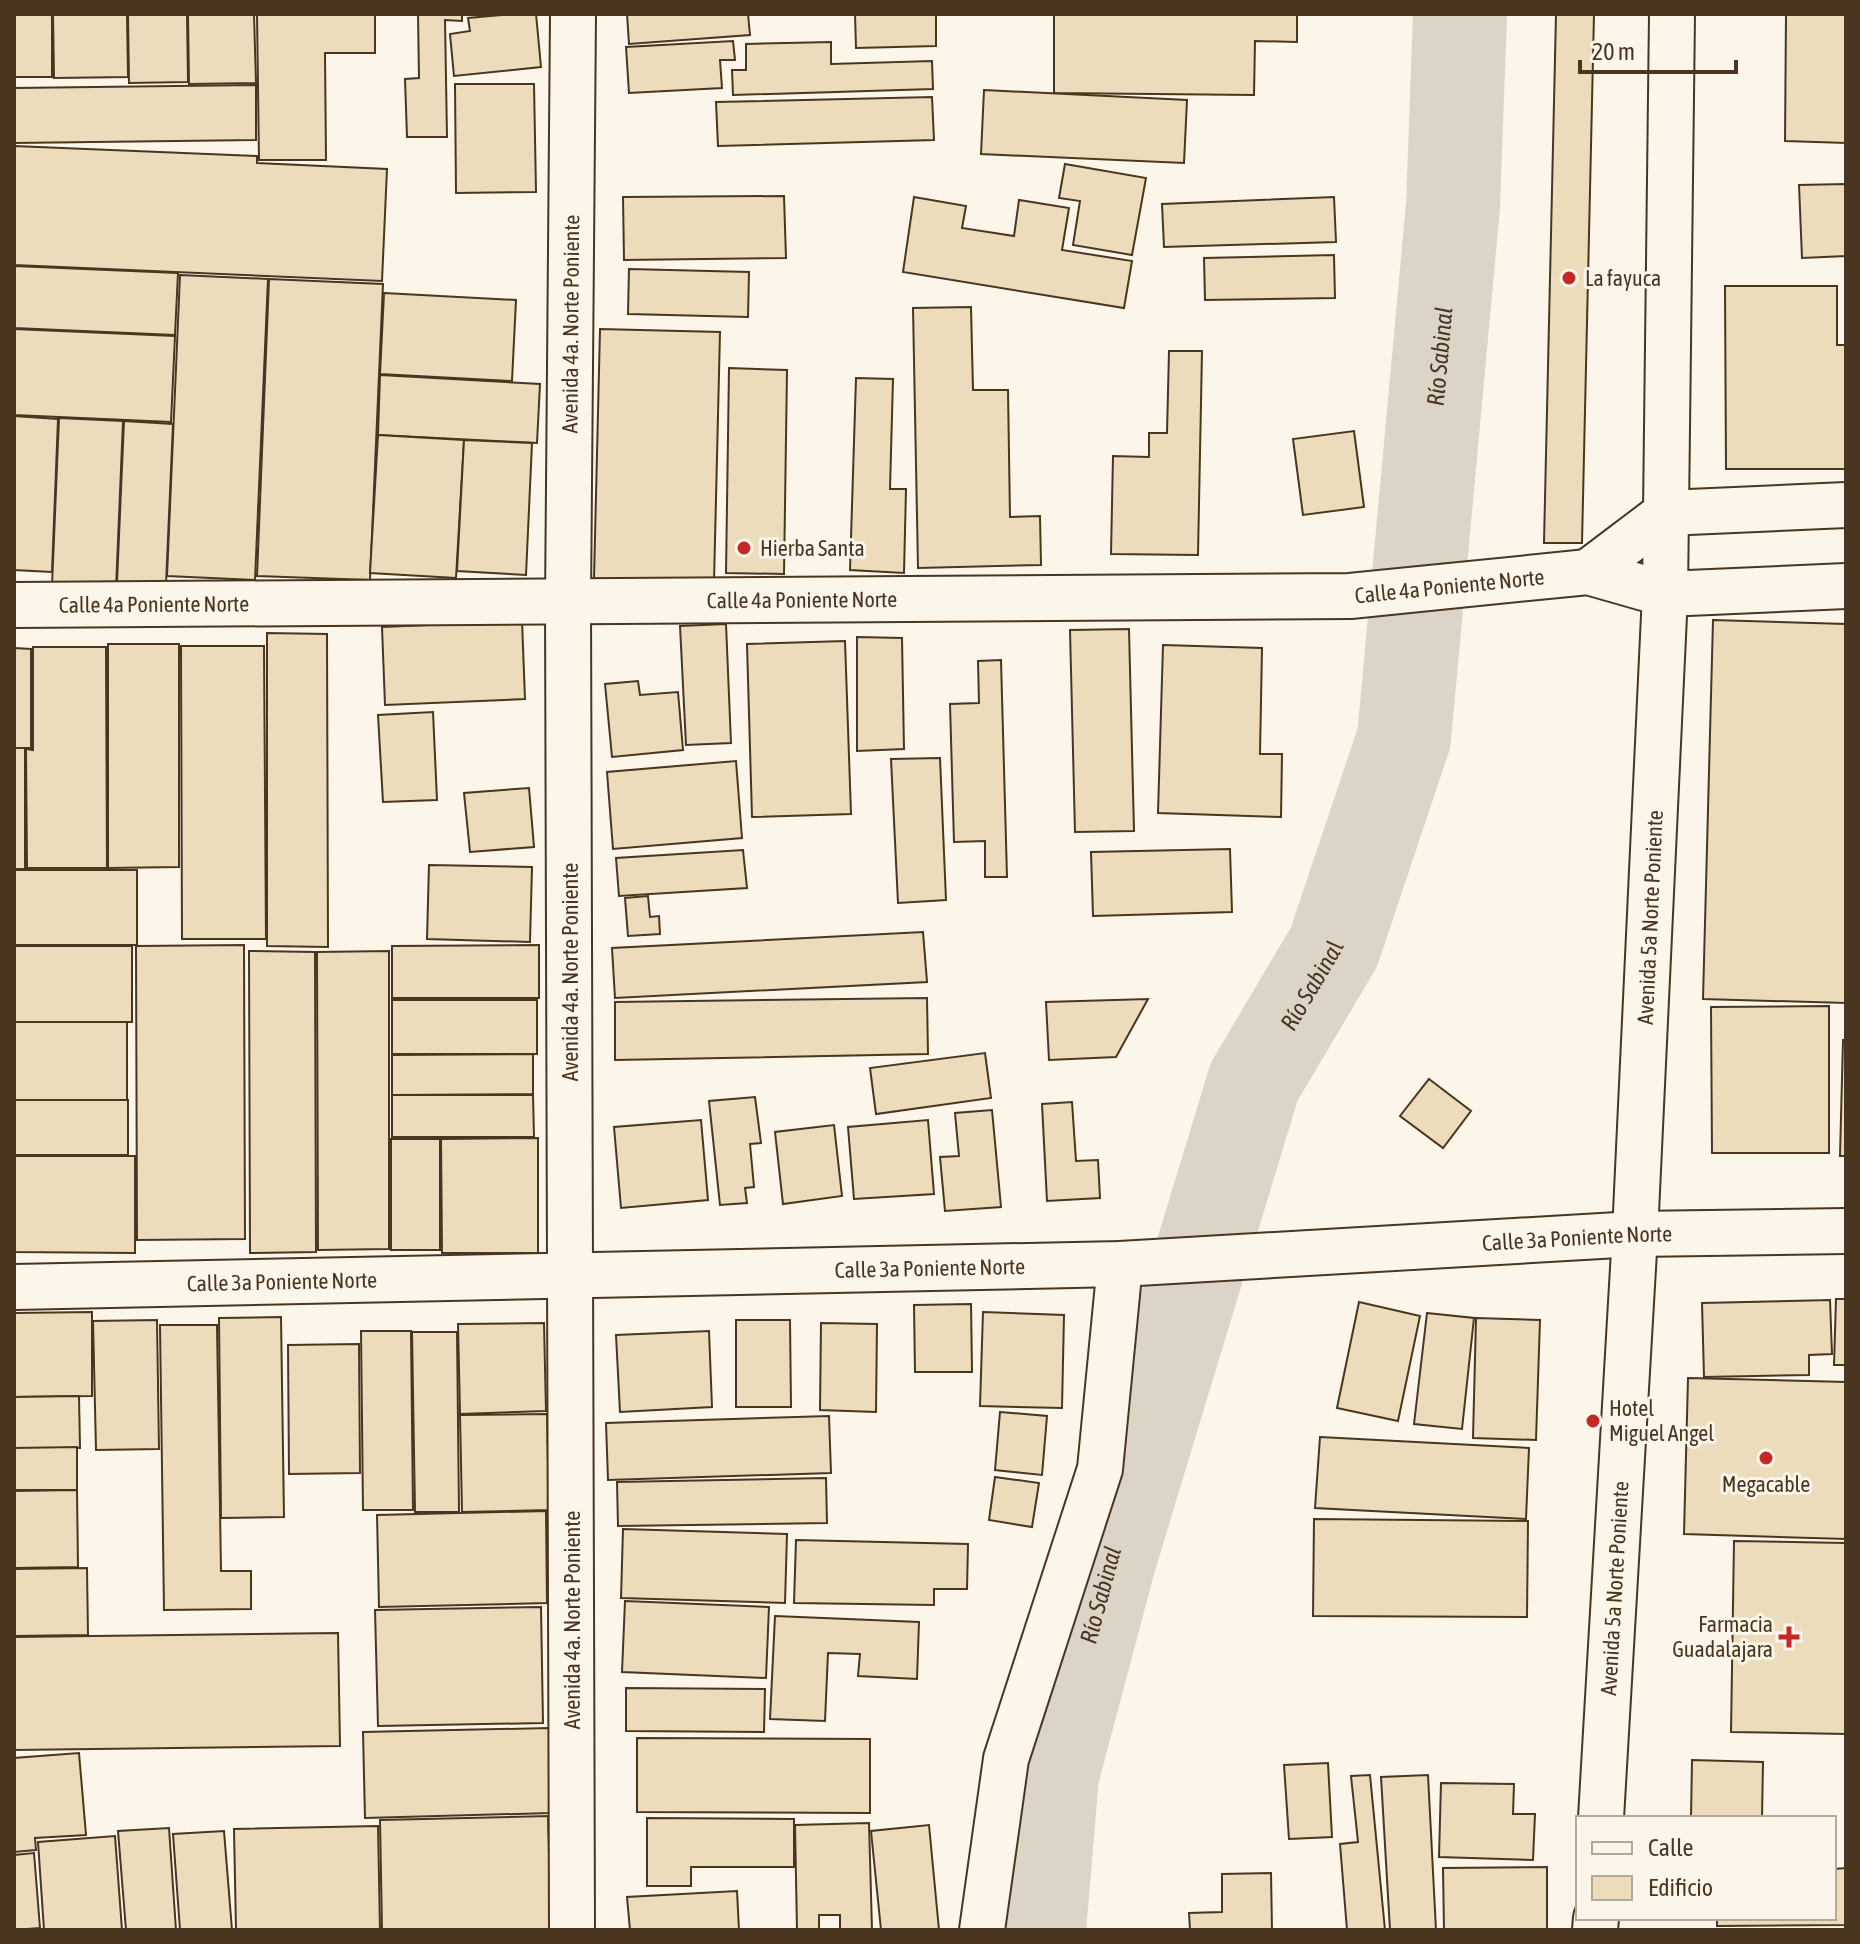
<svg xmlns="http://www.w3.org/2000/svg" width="1860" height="1944" font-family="'Asap Condensed',sans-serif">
<rect width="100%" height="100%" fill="#fbf6e9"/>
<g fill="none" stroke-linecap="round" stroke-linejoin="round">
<!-- river -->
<path stroke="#dcd4c6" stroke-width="94" id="s1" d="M1039 1930 1052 1775 1110 1557 1254 1082 1334 947 1404 738 1453 206 1460 14"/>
</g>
<!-- building -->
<g fill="#ecdcbc" stroke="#4a3520" stroke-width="2">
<rect x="14" y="14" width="38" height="63"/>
<path d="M53 14H127L128 77 54 78Z"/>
<path d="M128 14H187L188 82 129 83Z"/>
<path d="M188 14H254L256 83 189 84Z"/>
<path d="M257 14H375V53H325L326 160H259Z"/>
<path d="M418 14H462V21L445 20 447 137H407L405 79 419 78Z"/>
<path d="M513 14H536L541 67 454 76 450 34 470 31 468 18Z"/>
<path d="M627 14H748L750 35 629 44Z"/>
<path d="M855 14H936V46L856 48Z"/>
<path d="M1054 14H1297V42L1255 41 1254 95 1054 93Z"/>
<path d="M1556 14H1594L1582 543H1544Z"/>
<path d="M1786 14H1846V143L1785 141Z"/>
<path d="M733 41 735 60H720L722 88 629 93 626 47Z"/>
<path d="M831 42V64L932 61 933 89 733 95 732 70H746V44Z"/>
<path d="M455 84H534L536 192 456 193Z"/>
<path d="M256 85V140L14 143V88Z"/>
<path d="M984 90 1187 100 1184 163 981 154Z"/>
<path d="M932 97 934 140 718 146 716 102Z"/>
<path d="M14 146 257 156V163L387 169 382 281 14 265Z"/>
<path d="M1065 164 1146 178 1132 255 1073 245 1080 201 1059 198Z"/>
<path d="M1846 184V256L1802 258 1799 185Z"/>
<path d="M784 196 786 258 624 260 623 197Z"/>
<path d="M914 197 966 206 962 228 1014 236 1019 200 1069 208 1062 250 1132 261 1124 308 903 272Z"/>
<path d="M1334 197 1336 242 1164 247 1162 204Z"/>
<path d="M1334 255 1335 298 1205 300 1204 258Z"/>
<path d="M14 266 178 273 175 335 14 328Z"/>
<path d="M629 269 749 272 748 317 628 314Z"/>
<path d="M180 275 268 279 255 580 167 576Z"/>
<path d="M269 279 383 284 370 580 257 576Z"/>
<path d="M1725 286H1837V345H1846V469H1726Z"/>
<path d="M384 293 516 300 512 381 380 374Z"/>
<path d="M971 307 973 390H1008L1010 517 1040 516 1041 565 918 568 913 308Z"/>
<path d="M14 329 175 336 171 422 14 415Z"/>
<path d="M600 329 720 332 714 582 594 579Z"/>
<path d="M1169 351H1202L1198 555 1111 554 1113 456 1149 457V433H1167Z"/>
<path d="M729 368 787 370 784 574 726 573Z"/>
<path d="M380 375 540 384 537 443 378 435Z"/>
<path d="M856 378 893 379 890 489H906L904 573 850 570Z"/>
<path d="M14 416 58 419 52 572 14 570Z"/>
<path d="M59 418 123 421 116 589 52 586Z"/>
<path d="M124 421 173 424 166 584 117 582Z"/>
<path d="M1354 431 1364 507 1303 515 1293 439Z"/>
<path d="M378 435 464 440 456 578 370 573Z"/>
<path d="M464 440 532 443 526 575 457 571Z"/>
<path d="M1713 620 1846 624V1003L1703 999Z"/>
<path d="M522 621 525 699 385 705 382 627Z"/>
<path d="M726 624 731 743 686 745 680 626Z"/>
<path d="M1129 629 1134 831 1075 832 1070 630Z"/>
<path d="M267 633 327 634 328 947 267 946Z"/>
<path d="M857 637 902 638 904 749 857 751Z"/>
<path d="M845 641 851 814 752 817 747 644Z"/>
<path d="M108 644H179V867L108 868Z"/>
<path d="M1163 645 1262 648 1260 754H1282L1281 817 1158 813Z"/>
<path d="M181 646H264L266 939H182Z"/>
<path d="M33 647H106L107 868H27L26 749 33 750Z"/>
<path d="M14 648 31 649V748H14Z"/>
<path d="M1001 660 1007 877H985V841L954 842 950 704 979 703 978 661Z"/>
<path d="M638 681 640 695 678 692 683 750 612 757 605 684Z"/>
<path d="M433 712 437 800 383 802 378 715Z"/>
<rect x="14" y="748" width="11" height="121"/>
<path d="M940 758 946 900 898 903 891 759Z"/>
<path d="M736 761 742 838 613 849 607 772Z"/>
<path d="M529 788 534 847 470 852 464 793Z"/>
<path d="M1230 849 1232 912 1093 916 1091 852Z"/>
<path d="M743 850 747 888 619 896 616 858Z"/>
<path d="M429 865 532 867 530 942 427 939Z"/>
<rect x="14" y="870" width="123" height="75"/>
<path d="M648 896 650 917 659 916 660 934 628 936 625 898Z"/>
<path d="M923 932 927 982 615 998 612 948Z"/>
<path d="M244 945 245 1239 137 1240 136 946Z"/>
<path d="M539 945V998H392V946Z"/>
<rect x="14" y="946" width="118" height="76"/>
<path d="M249 951 315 952 316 1252 250 1253Z"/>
<path d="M389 951V1249L318 1250 317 952Z"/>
<path d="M927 998 928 1054 615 1060V1002Z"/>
<path d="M1148 999 1116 1057 1049 1060 1046 1002Z"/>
<rect x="392" y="1000" width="145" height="54"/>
<path d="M1829 1006V1153H1712L1711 1007Z"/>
<rect x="14" y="1022" width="113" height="78"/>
<path d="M1843 1040H1846V1156H1840Z"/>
<path d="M985 1053 991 1098 876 1114 870 1068Z"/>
<path d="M533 1054V1094L392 1095V1055Z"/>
<path d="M1429 1079 1471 1111 1443 1148 1400 1116Z"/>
<path d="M392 1095H533L534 1137H392Z"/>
<path d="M755 1097 761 1143 750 1144 754 1187 745 1188 747 1203 720 1205 709 1101Z"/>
<rect x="14" y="1100" width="114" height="55"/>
<path d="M1072 1102 1076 1161 1098 1160 1100 1198 1047 1201 1042 1104Z"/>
<path d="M992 1110 1001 1207 945 1211 940 1157 959 1156 955 1113Z"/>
<path d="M701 1120 708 1200 621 1208 614 1127Z"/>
<path d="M928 1120 934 1194 854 1199 848 1127Z"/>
<path d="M834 1125 842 1196 783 1204 775 1132Z"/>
<path d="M538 1138V1253H442L441 1139Z"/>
<rect x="391" y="1139" width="49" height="111"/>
<path d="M14 1156H135V1253L14 1252Z"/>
<path d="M1836 1299H1846V1365H1834Z"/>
<path d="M1830 1300 1832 1354 1809 1355V1375L1704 1377 1702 1303Z"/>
<path d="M1359 1302 1420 1316 1398 1421 1337 1408Z"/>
<path d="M971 1304 972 1372H915L914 1305Z"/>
<path d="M92 1312V1396L14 1397V1313Z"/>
<path d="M983 1312 1064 1315 1062 1408 980 1406Z"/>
<path d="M1427 1313 1474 1318 1462 1429 1414 1424Z"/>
<path d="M281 1317 284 1517 221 1518 219 1318Z"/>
<path d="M1476 1318 1540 1320 1536 1440 1473 1438Z"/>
<path d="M157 1320 159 1449 96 1450 93 1321Z"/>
<path d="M736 1320H790L791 1407H736Z"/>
<path d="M544 1323 546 1411 460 1414 458 1324Z"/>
<path d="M821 1323 877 1324 876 1412 820 1410Z"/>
<path d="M160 1325H217L221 1571H251V1609L164 1610Z"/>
<path d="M361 1331H411L413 1510H363Z"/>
<path d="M709 1331 712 1407 620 1412 616 1335Z"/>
<path d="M412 1332H457L459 1512H415Z"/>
<path d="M359 1344 360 1473 289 1474 288 1345Z"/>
<path d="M1688 1378 1846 1382V1539L1684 1534Z"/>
<path d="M79 1396 80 1448H14V1397Z"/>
<path d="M1000 1412 1047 1416 1042 1475 995 1470Z"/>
<path d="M547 1414 549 1510 462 1512 460 1415Z"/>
<path d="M829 1416 831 1473 608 1480 606 1423Z"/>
<path d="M1320 1437 1529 1448 1526 1519 1315 1508Z"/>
<path d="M77 1447V1490H14V1448Z"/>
<path d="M995 1477 1039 1483 1032 1527 989 1520Z"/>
<path d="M826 1478 827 1523 618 1526 617 1482Z"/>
<path d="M77 1490 78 1567 14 1568V1491Z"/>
<path d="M546 1511 547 1603 379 1607 377 1515Z"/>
<path d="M1314 1519 1528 1521 1527 1617 1313 1616Z"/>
<path d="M623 1529 787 1534 785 1603 621 1598Z"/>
<path d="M796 1540 968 1544 967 1589H934V1605L794 1603Z"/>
<path d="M1734 1541 1846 1543V1734L1731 1732Z"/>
<path d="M87 1568 88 1635 14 1636V1569Z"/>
<path d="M625 1601 769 1607 766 1678 622 1672Z"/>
<path d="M541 1607 543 1723 378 1726 375 1610Z"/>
<path d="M775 1616 919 1622 917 1679 858 1676 860 1654 828 1653 825 1721 770 1719Z"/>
<path d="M338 1633 340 1746 14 1750V1637Z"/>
<path d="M626 1688 765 1689 764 1732 626 1731Z"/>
<path d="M549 1728 551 1813 365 1818 363 1732Z"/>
<path d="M637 1738 870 1739V1813L637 1812Z"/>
<path d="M79 1753 86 1835 35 1838 36 1850 14 1852V1758Z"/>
<path d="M1692 1760 1763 1762 1762 1818H1691Z"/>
<path d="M1328 1763 1332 1837 1289 1839 1284 1765Z"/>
<path d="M1370 1775 1385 1930H1347L1340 1844 1358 1842 1351 1776Z"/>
<path d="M1428 1775 1436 1930H1390L1381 1777Z"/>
<path d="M1441 1783 1514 1784 1513 1814H1535L1533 1860 1439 1857Z"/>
<path d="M548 1816 551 1930H382L380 1820Z"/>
<path d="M647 1818 794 1819V1867H691V1886H647Z"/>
<path d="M869 1823 872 1930H840V1915H819V1930H797L795 1825Z"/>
<path d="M929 1825 939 1930H881L871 1831Z"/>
<path d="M378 1826 380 1930H236L234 1829Z"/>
<path d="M169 1828 176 1930H126L118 1831Z"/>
<path d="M224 1831 232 1930H180L173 1834Z"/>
<path d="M115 1836 122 1930H44L38 1842Z"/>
<path d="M34 1853 40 1928 14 1930V1855Z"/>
<path d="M1547 1867V1930H1444L1443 1868Z"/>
<path d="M1846 1868V1925L1717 1926V1918H1834V1869Z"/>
<path d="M1271 1873 1272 1930H1190L1189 1913 1222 1912V1874Z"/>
<path d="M737 1891 739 1930H630L627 1897Z"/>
</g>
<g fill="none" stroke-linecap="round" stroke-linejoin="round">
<defs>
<g id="street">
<path d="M1588 572 1666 513 1846 505"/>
<path id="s2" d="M14 605 1350 596 1588 572 1665 594 1846 586"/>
<path id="s3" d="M14 1287 1120 1264 1635 1234 1846 1231"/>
<path id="s4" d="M572 1930 568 603 573 14"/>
<path d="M982 1930 1006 1759 1100 1469 1120 1264"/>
</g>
<g id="secondary">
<path id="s5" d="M1601 1818 1635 1234 1665 594 1672 14"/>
<path d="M1595 1930 1596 1918"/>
</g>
</defs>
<!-- street casing -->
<use href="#street" stroke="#4a3520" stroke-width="48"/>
<!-- secondary casing -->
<use href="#secondary" stroke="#4a3520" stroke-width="48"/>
<!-- street -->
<use href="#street" stroke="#fbf6e9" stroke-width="44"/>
<!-- secondary -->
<use href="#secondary" stroke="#fbf6e9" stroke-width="44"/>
</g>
<!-- markers -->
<g fill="#c62828" stroke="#fbf6e9" stroke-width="3">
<circle cx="1569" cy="278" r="8"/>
<circle cx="744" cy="548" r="8"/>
<circle cx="1593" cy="1421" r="8"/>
<circle cx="1766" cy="1458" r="8"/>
<path d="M1785 1625h8v8h8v8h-8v8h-8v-8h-8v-8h8z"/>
</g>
<g text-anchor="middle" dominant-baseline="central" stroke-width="6" stroke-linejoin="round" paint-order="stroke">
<!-- poi labels -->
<g font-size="22" fill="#4a3520" stroke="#fbf6e9" text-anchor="start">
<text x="1585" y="278">La fayuca</text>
<text x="760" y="548">Hierba Santa</text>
<text x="1609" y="1408">Hotel<tspan x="1609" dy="25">Miguel Angel</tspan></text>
<text x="1766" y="1484" text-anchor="middle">Megacable</text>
<text x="1773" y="1624" text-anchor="end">Farmacia<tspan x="1773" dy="25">Guadalajara</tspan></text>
</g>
<!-- street labels -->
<g font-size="22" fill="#4a3520" stroke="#fbf6e9">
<text stroke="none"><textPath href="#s4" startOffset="1606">Avenida 4a. Norte Poniente</textPath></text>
<text stroke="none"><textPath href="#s2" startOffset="1436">Calle 4a Poniente Norte</textPath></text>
<text stroke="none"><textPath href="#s2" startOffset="788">Calle 4a Poniente Norte</textPath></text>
<text stroke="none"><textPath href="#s2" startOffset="140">Calle 4a Poniente Norte</textPath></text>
<text stroke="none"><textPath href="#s5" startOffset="902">Avenida 5a Norte Poniente</textPath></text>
<text transform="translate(570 972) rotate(-90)">Avenida 4a. Norte Poniente</text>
<text stroke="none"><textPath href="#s3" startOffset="1564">Calle 3a Poniente Norte</textPath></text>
<text stroke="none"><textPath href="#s3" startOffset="916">Calle 3a Poniente Norte</textPath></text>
<text stroke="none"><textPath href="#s3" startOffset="268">Calle 3a Poniente Norte</textPath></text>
<text stroke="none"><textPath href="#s5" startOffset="230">Avenida 5a Norte Poniente</textPath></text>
<text transform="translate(572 1620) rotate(-90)">Avenida 4a. Norte Poniente</text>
</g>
<!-- water labels -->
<g font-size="24" font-style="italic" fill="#4a3520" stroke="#fbf6e9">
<text stroke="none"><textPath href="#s1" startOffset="1638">Río Sabinal</textPath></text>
<text stroke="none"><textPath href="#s1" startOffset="990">Río Sabinal</textPath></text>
<text stroke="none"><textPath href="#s1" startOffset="342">Río Sabinal</textPath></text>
</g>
</g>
<!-- border -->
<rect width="1860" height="1944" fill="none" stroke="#4a3520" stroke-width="32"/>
<!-- legend -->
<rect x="1576" y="1816" width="260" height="104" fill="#fbf6e9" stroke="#b4a999" stroke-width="2"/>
<rect x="1592" y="1842" width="40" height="12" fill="#fbf6e9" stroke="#b4a999" stroke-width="2"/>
<text x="1648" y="1856" font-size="24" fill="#4a3520">Calle</text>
<rect x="1592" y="1876" width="40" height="24" fill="#ecdcbc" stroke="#b4a999" stroke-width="2"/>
<text x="1648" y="1896" font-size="24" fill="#4a3520">Edificio</text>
<!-- scale -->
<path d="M1580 60v12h156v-12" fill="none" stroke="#4a3520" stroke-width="4"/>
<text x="1592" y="60" font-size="24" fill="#4a3520" stroke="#fbf6e9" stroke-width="6" paint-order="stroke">20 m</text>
</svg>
